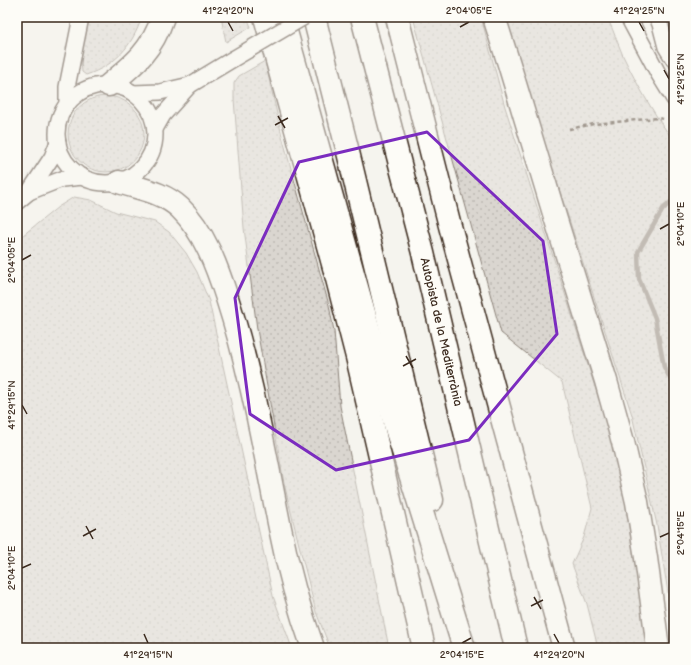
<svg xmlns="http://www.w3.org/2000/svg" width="691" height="665" font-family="'Balsamiq Sans',sans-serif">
<defs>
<pattern id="grass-dots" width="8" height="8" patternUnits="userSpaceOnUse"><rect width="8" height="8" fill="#dad6d0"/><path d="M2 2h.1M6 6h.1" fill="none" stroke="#bcb8b2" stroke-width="1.8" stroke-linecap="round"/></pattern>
</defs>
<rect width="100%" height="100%" fill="#f5f4ee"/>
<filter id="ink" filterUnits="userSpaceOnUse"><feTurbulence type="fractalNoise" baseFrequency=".025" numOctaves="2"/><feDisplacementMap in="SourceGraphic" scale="8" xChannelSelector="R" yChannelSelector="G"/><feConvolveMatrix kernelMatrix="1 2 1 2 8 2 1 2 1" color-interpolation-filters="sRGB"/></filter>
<g filter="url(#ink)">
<!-- grass -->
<g fill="url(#grass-dots)" stroke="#8a8077">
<path d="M89 17H142C132 46 116 65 86 75L82 72C79 54 87 35 89 17Z"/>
<path d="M221 17H247L251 27 226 42Z"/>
<path d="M413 17H481L505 107 611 437 625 500 642 611 646 648H598L587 604 572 564 584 537 592 508 562 382 501 333Z"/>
<path d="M502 17H607C615 33 620 52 629 68 642 93 657 119 674 141V629L657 525 632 415 567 213Z"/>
<path d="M265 61 282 136 329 305 334 331 340 406 389 648H330L316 612 298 541 284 483 272 415 257 329 244 228 234 99V83L239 76Z"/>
<circle cx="106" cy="134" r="38"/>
<path d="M74 197 91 200 116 212 155 222 169 232 186 253 197 272 209 301 273 596 292 648H17V240L58 207Z"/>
</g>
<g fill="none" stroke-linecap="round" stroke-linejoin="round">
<!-- stream -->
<path stroke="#84786e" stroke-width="4.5" d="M674 199 663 209 638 252 639 279 655 318 664 367 674 386"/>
<defs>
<g id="minor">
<path d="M628 17 658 73 674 99"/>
<path d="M657 17 660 24 666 47 674 60"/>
<circle cx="106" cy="134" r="49"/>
<path d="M133 93 160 92 190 85 233 59"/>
<path d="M67 105V87L81 17"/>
<path d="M155 129 163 115 190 85"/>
<path d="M29 192 62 179 83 177"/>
<path d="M17 202 29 192 52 157 58 142"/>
</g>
<g id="highway">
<path d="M265 17 336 275 357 357 424 648"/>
<path d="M282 17 398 435 464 648"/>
<path d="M314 17 348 152 432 500"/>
<path d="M362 17 423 253 516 648"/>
<path d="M397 17 450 226 564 648"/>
<path d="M494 17 509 64 556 220 606 381 623 442 637 502 646 558 658 648"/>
<path d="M109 85C135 64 152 50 163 17"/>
<path d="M119 182C140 189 163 192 180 208 204 231 217 267 227 298 252 375 264 450 280 528 288 569 299 609 313 648"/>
</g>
</defs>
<!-- minor casing -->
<use href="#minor" stroke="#3b2a1e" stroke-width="18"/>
<!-- highway casing -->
<use href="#highway" stroke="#3b2a1e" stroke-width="25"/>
<!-- path -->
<path stroke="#3b2a1e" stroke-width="2.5" stroke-dasharray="4 3" stroke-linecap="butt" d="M569 129 594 124 658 118 664 119"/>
<!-- minor -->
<use href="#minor" stroke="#fdfcf7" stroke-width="15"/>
<!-- highway -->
<use href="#highway" stroke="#fdfcf7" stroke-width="22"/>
<defs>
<path id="minor-bridge" d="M233 59 304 17"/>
</defs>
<!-- minor-bridge casing -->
<use href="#minor-bridge" stroke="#3b2a1e" stroke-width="18" stroke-linecap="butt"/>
<!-- minor-bridge -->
<use href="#minor-bridge" stroke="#fdfcf7" stroke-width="15"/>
</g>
</g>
<!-- marked area -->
<path d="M0 0H691V665H0ZM427 132 543 241 557 334 469 440 336 470 250 414 235 298 299 162Z" fill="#f5f4ee" fill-opacity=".55" fill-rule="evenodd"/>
<path fill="none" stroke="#7b2cbf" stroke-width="3" stroke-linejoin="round" d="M427 132 543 241 557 334 469 440 336 470 250 414 235 298 299 162Z"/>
<!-- ticks -->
<path fill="none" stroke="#3b2a1e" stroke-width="1.5" d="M228 22 233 31M639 22 644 31M460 27 469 22M664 70 669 79M278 116 285 128M275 125 288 118M660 229 669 224M22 260 31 255M406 356 413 368M403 366 416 359M22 405 27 414M86 526 93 539M83 536 96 529M660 537 669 533M22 568 31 564M534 597 541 609M531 606 543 600M144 634 148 643M554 634 559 643M462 643 471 638"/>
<g text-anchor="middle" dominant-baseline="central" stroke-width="3.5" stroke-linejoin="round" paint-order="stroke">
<!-- street labels -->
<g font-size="12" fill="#3b2a1e" stroke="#fdfcf7">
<text transform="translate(441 332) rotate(77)">Autopista de la Mediterrània</text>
</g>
</g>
<!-- margin -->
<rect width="691" height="665" fill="none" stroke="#fdfcf7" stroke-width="44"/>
<rect x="22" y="22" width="647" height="621" fill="none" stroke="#3b2a1e" stroke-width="1.5"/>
<g font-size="10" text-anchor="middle" fill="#3b2a1e">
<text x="228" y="14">41°29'20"N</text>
<text x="469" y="14">2°04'05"E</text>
<text x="639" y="14">41°29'25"N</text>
<text transform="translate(680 79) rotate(-90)" y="4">41°29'25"N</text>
<text transform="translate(680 224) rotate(-90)" y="4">2°04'10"E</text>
<text transform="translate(11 260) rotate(-90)" y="4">2°04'05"E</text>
<text transform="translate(11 405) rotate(-90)" y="4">41°29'15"N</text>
<text transform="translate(680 533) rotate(-90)" y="4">2°04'15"E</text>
<text transform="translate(11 568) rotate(-90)" y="4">2°04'10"E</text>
<text x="148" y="658">41°29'15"N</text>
<text x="462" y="658">2°04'15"E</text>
<text x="559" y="658">41°29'20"N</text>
</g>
</svg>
